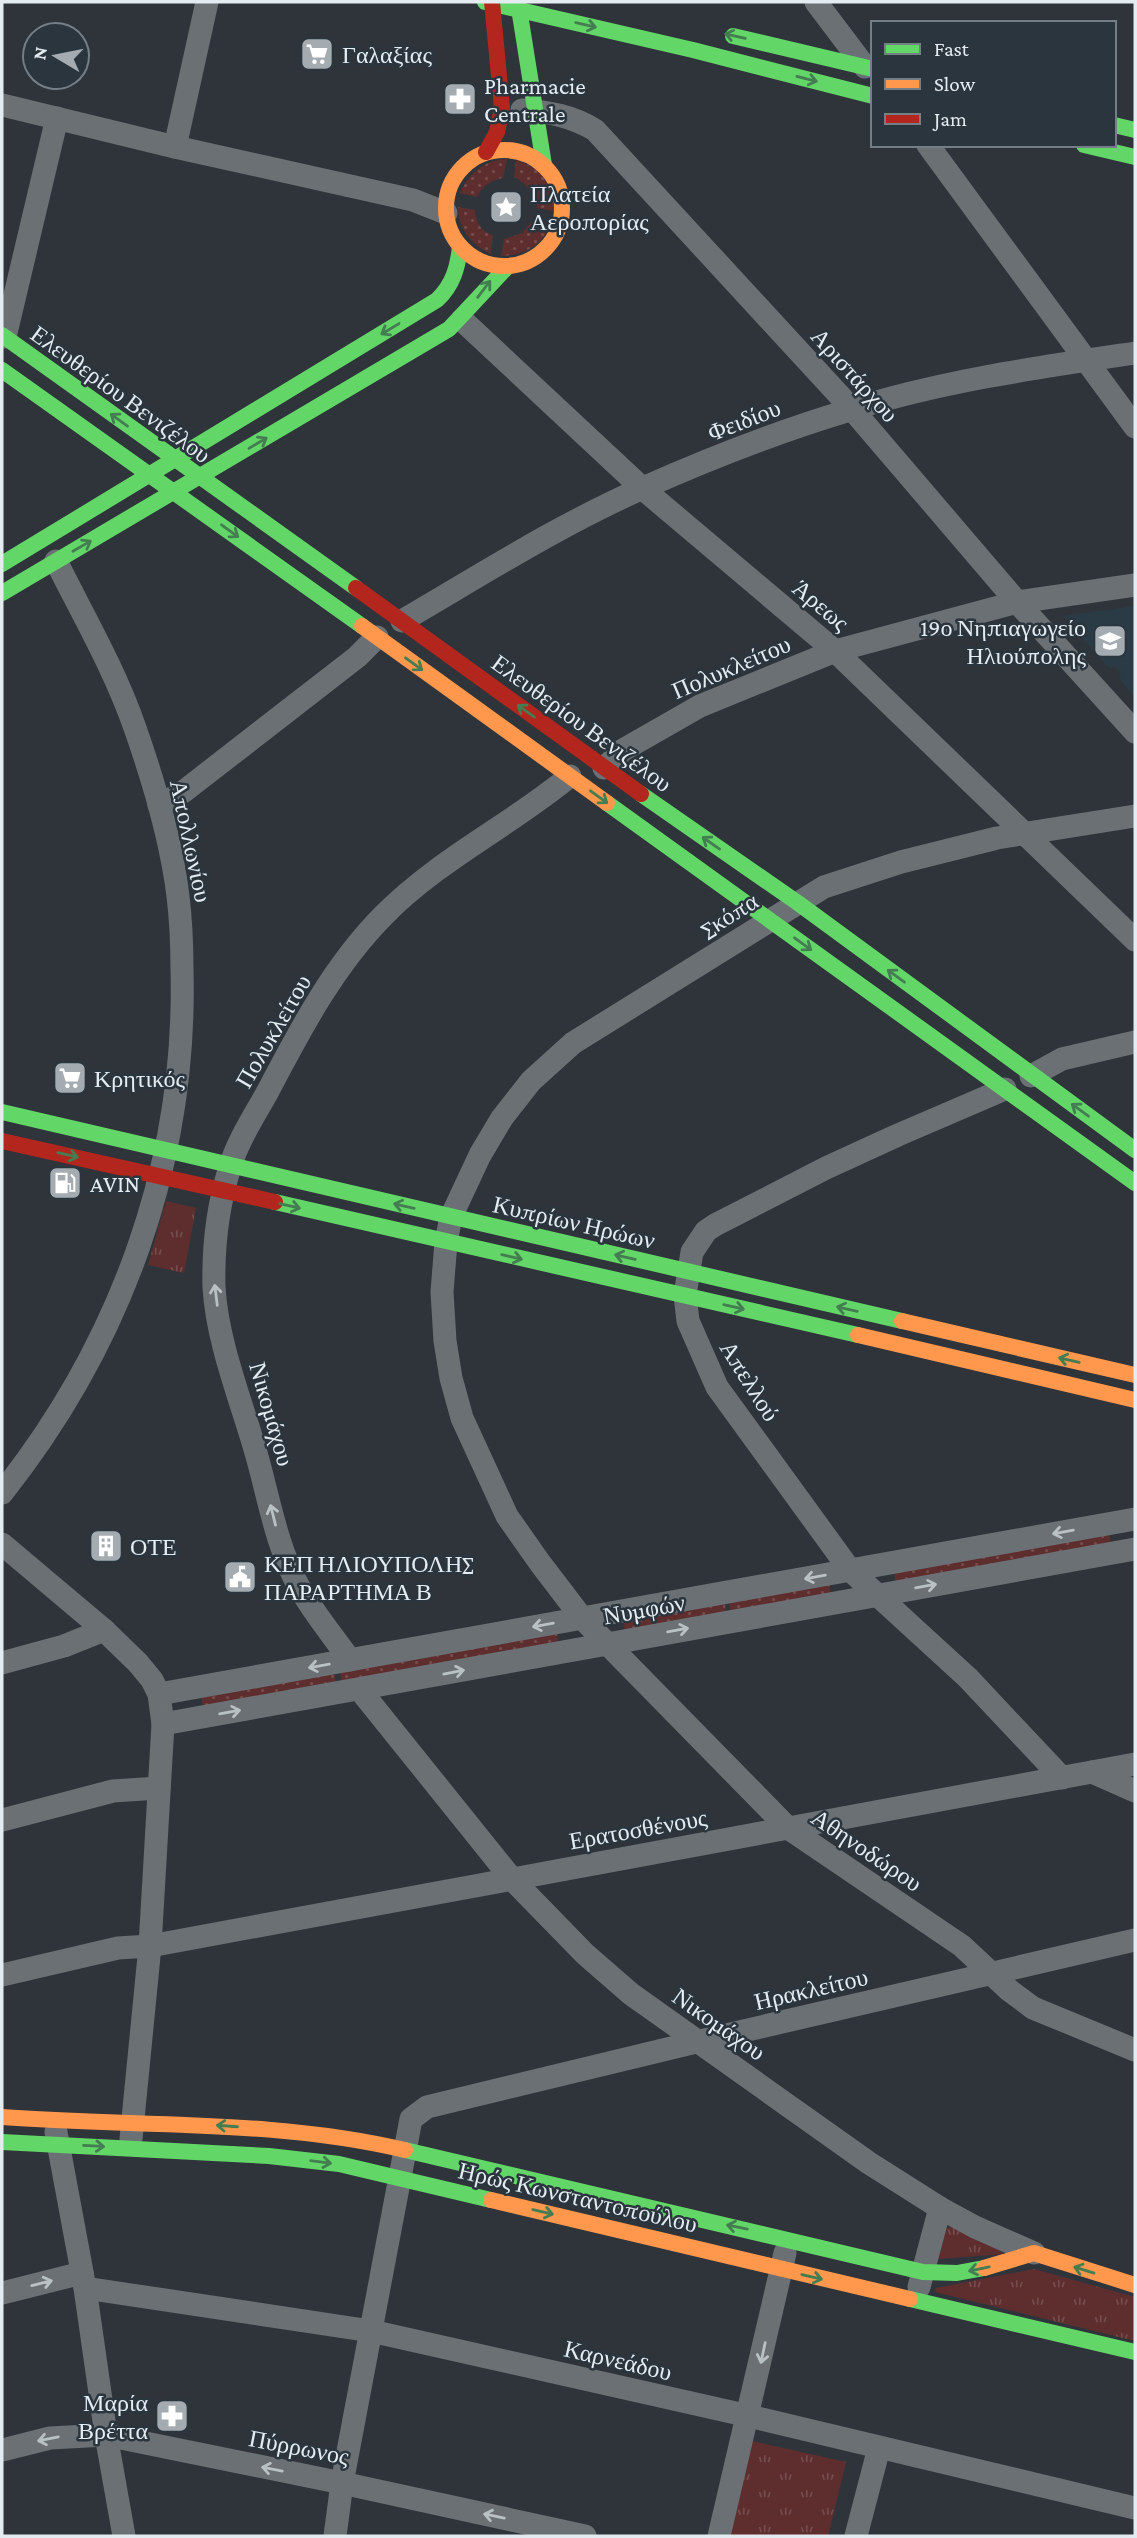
<svg xmlns="http://www.w3.org/2000/svg" width="1137" height="2538" font-family="'Crimson Pro',serif">
<defs>
<pattern id="grass-dots" width="8" height="8" patternUnits="userSpaceOnUse" patternTransform="scale(1.75)"><rect width="8" height="8" fill="#5e2d2e"/><path d="M2 2h.1M6 6h.1" fill="none" stroke="#754c4d" stroke-width="1.8" stroke-linecap="round"/></pattern>
<pattern id="park-tufts" width="24" height="20" patternUnits="userSpaceOnUse" patternTransform="scale(1.75)"><rect width="24" height="20" fill="#5e2d2e"/><path d="M3 7l-1-3M5 7V3M7 7l1-3M15 17l-1-3M17 17v-4M19 17l1-3" fill="none" stroke="#754c4d"/></pattern>
</defs>
<rect width="100%" height="100%" fill="#2e343a"/>
<!-- built -->
<path fill="#2b3b46" d="M1135 606V697L1119 678 1121 673 1114 666 1110 669 1063 616Z"/>
<!-- grass -->
<g fill="url(#grass-dots)">
<path d="M507 159 503 178C491 180 482 186 477 197L460 193C469 173 484 160 507 159Z"/>
<path d="M516 160C541 168 554 185 554 211L537 208C536 195 525 182 514 177Z"/>
<circle cx="504" cy="208" r="12"/>
<path d="M458 207 475 210C476 222 481 232 493 235L491 254C471 244 459 230 458 207Z"/>
<path d="M534 219 552 224C540 246 526 255 501 256L504 239 522 233Z"/>
<path d="M1109 1533 1111 1544 896 1583 894 1572Z"/>
<path d="M829 1584 831 1595 731 1613 729 1602Z"/>
<path d="M725 1603 726 1613 625 1632 623 1621Z"/>
<path d="M557 1633 558 1644 342 1683 340 1671Z"/>
<path d="M334 1672 336 1683 203 1707 201 1696Z"/>
</g>
<!-- park -->
<g fill="url(#park-tufts)">
<path d="M166 1201 196 1208 184 1273 148 1265Z"/>
<path d="M951 2227 999 2248 1003 2254 939 2259 945 2228Z"/>
<path d="M1034 2269 1135 2297V2341L935 2292 936 2288Z"/>
<path d="M752 2441 846 2462 828 2536H730Z"/>
</g>
<g fill="none" stroke-linecap="round" stroke-linejoin="round">
<!-- street -->
<g stroke="#6a7074" stroke-width="23">
<path d="M816 2 865 67"/>
<path d="M2 105 175 147 413 200 446 213"/>
<path d="M522 110C550 112 572 116 595 130L852 409 1017 602 1135 732"/>
<path d="M928 145 1135 427"/>
<path d="M175 147 207 2"/>
<path d="M462 320 642 488 835 651 1135 940"/>
<path d="M5 337 57 118"/>
<path d="M402 621C481 575 559 525 643 488 710 458 780 431 850 410 941 381 1041 367 1135 353"/>
<path d="M604 768 623 750 700 706 835 651 1017 602 1135 585"/>
<path d="M159 805 183 792 357 657 377 637"/>
<path d="M1135 816 997 838 901 862 824 887 573 1043 531 1081 502 1118 480 1155 451 1217 446 1242 442 1292 445 1341 451 1378 462 1418 507 1516 540 1563 582 1618 788 1828 962 1946 1009 1990 1033 2008 1135 2050"/>
<path d="M1031 1076 1062 1059 1135 1042"/>
<path d="M1005 1089 898 1135 826 1168 715 1225 706 1231 692 1252 685 1295 688 1321 717 1387 850 1570 968 1678 1062 1778"/>
<path d="M2 1493C121 1343 187 1162 182 970 182 946 181 921 178 896 171 839 154 782 135 728 115 670 83 615 56 561"/>
<path d="M2 1544 104 1630 138 1663 152 1680 159 1694 163 1724 150 1946 131 2139"/>
<path d="M350 1660C333 1636 313 1612 299 1587 275 1544 268 1492 254 1446 239 1395 217 1340 214 1287 213 1247 218 1205 230 1167 238 1140 255 1115 268 1091 300 1030 334 965 384 915 438 860 511 825 570 776"/>
<path d="M2 1663 64 1646 104 1630"/>
<path d="M360 1690 512 1879 585 1954 631 1994 869 2163 940 2208 975 2227 1034 2253"/>
<path d="M159 1694 1135 1519"/>
<path d="M163 1724 1135 1549"/>
<path d="M1092 1772 1135 1791"/>
<path d="M2 1820 113 1791 159 1788"/>
<path d="M2 1975 118 1948 150 1946 1135 1764"/>
<path d="M56 2132 85 2288 106 2435 124 2536"/>
<path d="M919 2287 940 2208"/>
<path d="M85 2288 371 2331 749 2416 1135 2508"/>
<path d="M2 2293 82 2273"/>
<path d="M2 2450 50 2438 106 2435 342 2483 585 2536"/>
<path d="M335 2536 342 2483 411 2119 427 2107 696 2042 1135 1940"/>
<path d="M719 2536 785 2253"/>
<path d="M856 2536 879 2448"/>
</g>
<!-- fast -->
<g stroke="#63d668" stroke-width="16">
<path d="M485 2 693 50 873 96"/>
<path d="M518 2 544 165"/>
<path d="M733 36 873 69"/>
<path d="M1114 125 1135 130"/>
<path d="M1084 145 1135 157"/>
<path d="M2 335 356 588"/>
<path d="M2 370 362 626"/>
<path d="M2 564 437 300C453 285 458 267 460 246"/>
<path d="M2 593 449 329 508 266"/>
<path d="M641 794 798 903 1135 1150"/>
<path d="M607 803 1135 1183"/>
<path d="M2 1112 902 1321"/>
<path d="M275 1202 858 1335"/>
<path d="M2 2142 269 2156 339 2164 491 2200"/>
<path d="M405 2150 923 2272 957 2273 984 2268"/>
<path d="M910 2299 1135 2352"/>
</g>
<!-- slow -->
<g stroke="#ff974d" stroke-width="16">
<circle cx="504" cy="208" r="58"/>
<path d="M362 626 607 803"/>
<path d="M902 1321 1135 1375"/>
<path d="M858 1335 1135 1400"/>
<path d="M2 2117C136 2127 274 2119 405 2150"/>
<path d="M491 2200 910 2299"/>
<path d="M984 2268 1034 2253 1135 2285"/>
</g>
<!-- jam -->
<g stroke="#b3261e" stroke-width="16">
<path d="M486 152 497 132 502 108 492 2"/>
<path d="M356 588 641 794"/>
<path d="M2 1141 275 1202"/>
</g>
</g>
<!-- one-way arrows -->
<defs><path id="oneway-shaft" d="M-6 0H5M1.5-3L5.5 0L1.5 3" fill="none" stroke-width="1.6" stroke-linecap="round" stroke-linejoin="round" transform="scale(1.75)"/></defs>
<g stroke="#447d51">
<use href="#oneway-shaft" transform="translate(586 25) rotate(13)"/>
<use href="#oneway-shaft" transform="translate(735 36) rotate(-167)"/>
<use href="#oneway-shaft" transform="translate(807 79) rotate(14)"/>
<use href="#oneway-shaft" transform="translate(484 289) rotate(-53)"/>
<use href="#oneway-shaft" transform="translate(390 329) rotate(149)"/>
<use href="#oneway-shaft" transform="translate(119 420) rotate(-144)"/>
<use href="#oneway-shaft" transform="translate(258 443) rotate(-31)"/>
<use href="#oneway-shaft" transform="translate(230 531) rotate(36)"/>
<use href="#oneway-shaft" transform="translate(82 546) rotate(-30)"/>
<use href="#oneway-shaft" transform="translate(414 664) rotate(36)"/>
<use href="#oneway-shaft" transform="translate(526 711) rotate(-144)"/>
<use href="#oneway-shaft" transform="translate(599 797) rotate(36)"/>
<use href="#oneway-shaft" transform="translate(711 843) rotate(-145)"/>
<use href="#oneway-shaft" transform="translate(803 944) rotate(36)"/>
<use href="#oneway-shaft" transform="translate(896 976) rotate(-144)"/>
<use href="#oneway-shaft" transform="translate(1080 1110) rotate(-144)"/>
<use href="#oneway-shaft" transform="translate(68 1155) rotate(13)"/>
<use href="#oneway-shaft" transform="translate(290 1206) rotate(13)"/>
<use href="#oneway-shaft" transform="translate(404 1206) rotate(-167)"/>
<use href="#oneway-shaft" transform="translate(512 1257) rotate(13)"/>
<use href="#oneway-shaft" transform="translate(625 1257) rotate(-167)"/>
<use href="#oneway-shaft" transform="translate(734 1307) rotate(13)"/>
<use href="#oneway-shaft" transform="translate(847 1309) rotate(-167)"/>
<use href="#oneway-shaft" transform="translate(1069 1360) rotate(-167)"/>
<use href="#oneway-shaft" transform="translate(227 2126) rotate(-176)"/>
<use href="#oneway-shaft" transform="translate(94 2146) rotate(3)"/>
<use href="#oneway-shaft" transform="translate(321 2162) rotate(8)"/>
<use href="#oneway-shaft" transform="translate(543 2212) rotate(13)"/>
<use href="#oneway-shaft" transform="translate(737 2227) rotate(-168)"/>
<use href="#oneway-shaft" transform="translate(979 2269) rotate(168)"/>
<use href="#oneway-shaft" transform="translate(1084 2270) rotate(-163)"/>
<use href="#oneway-shaft" transform="translate(812 2277) rotate(13)"/>
</g>
<g stroke="#b9c1c5">
<use href="#oneway-shaft" transform="translate(216 1295) rotate(-97)"/>
<use href="#oneway-shaft" transform="translate(273 1515) rotate(-104)"/>
<use href="#oneway-shaft" transform="translate(1063 1532) rotate(170)"/>
<use href="#oneway-shaft" transform="translate(815 1577) rotate(170)"/>
<use href="#oneway-shaft" transform="translate(926 1586) rotate(-10)"/>
<use href="#oneway-shaft" transform="translate(543 1625) rotate(170)"/>
<use href="#oneway-shaft" transform="translate(678 1630) rotate(-10)"/>
<use href="#oneway-shaft" transform="translate(319 1666) rotate(170)"/>
<use href="#oneway-shaft" transform="translate(454 1672) rotate(-11)"/>
<use href="#oneway-shaft" transform="translate(230 1712) rotate(-10)"/>
<use href="#oneway-shaft" transform="translate(42 2283) rotate(-14)"/>
<use href="#oneway-shaft" transform="translate(763 2353) rotate(102)"/>
<use href="#oneway-shaft" transform="translate(48 2439) rotate(169)"/>
<use href="#oneway-shaft" transform="translate(272 2469) rotate(-169)"/>
<use href="#oneway-shaft" transform="translate(494 2516) rotate(-168)"/>
</g>
<!-- icons -->
<defs>
<symbol id="supermarket-square" viewBox="-11 -11 22 22"><rect x="-9" y="-9" width="18" height="18" rx="4" fill="#a4acb1" stroke="#2a353e"/><path d="M-6-5.5h2.5l.6 2H6L4.5 2H-2.5L-4.4-4H-6ZM-1.5 3.2a1.3 1.3 0 1 0 .1 0ZM3 3.2a1.3 1.3 0 1 0 .1 0Z" fill="#fff"/></symbol>
<symbol id="pharmacy-square" viewBox="-11 -11 22 22"><rect x="-9" y="-9" width="18" height="18" rx="4" fill="#a4acb1" stroke="#2a353e"/><path d="M-2-6h4v4h4v4h-4v4h-4v-4h-4v-4h4Z" fill="#fff"/></symbol>
<symbol id="sight-square" viewBox="-11 -11 22 22"><rect x="-9" y="-9" width="18" height="18" rx="4" fill="#a4acb1" stroke="#2a353e"/><path d="M0-6L1.8-2.2L6-1.7L2.9 1.2L3.7 5.4L0 3.3L-3.7 5.4L-2.9 1.2L-6-1.7L-1.8-2.2Z" fill="#fff"/></symbol>
<symbol id="school-square" viewBox="-11 -11 22 22"><rect x="-9" y="-9" width="18" height="18" rx="4" fill="#a4acb1" stroke="#2a353e"/><path d="M0-5L7-2L0 1L-7-2ZM-4 1L0 2.5L4 1V4Q0 6-4 4Z" fill="#fff"/></symbol>
<symbol id="fuel-square" viewBox="-11 -11 22 22"><rect x="-9" y="-9" width="18" height="18" rx="4" fill="#a4acb1" stroke="#2a353e"/><path d="M-5.5-6h7V0h2V4h1.3V-2.5L3-4.5l.8-.8L6-3V5H2.5V1h-1V6h-7ZM-4.2-4.7v3.2H.2V-4.7Z" fill="#fff"/></symbol>
<symbol id="building-square" viewBox="-11 -11 22 22"><rect x="-9" y="-9" width="18" height="18" rx="4" fill="#a4acb1" stroke="#2a353e"/><path d="M-4-6H4V6H1V3H-1V6H-4ZM-2.5-4.3h1.7v1.8h-1.7ZM.8-4.3h1.7v1.8H.8ZM-2.5-1h1.7V.8h-1.7ZM.8-1h1.7V.8H.8Z" fill="#fff"/></symbol>
<symbol id="civic-square" viewBox="-11 -11 22 22"><rect x="-9" y="-9" width="18" height="18" rx="4" fill="#a4acb1" stroke="#2a353e"/><path d="M-.6-6.5H3V-4.5H.6V-3L4-1V1h2V6H-6V1h2V-1L-.6-3ZM-1.2 2.5V6h2.4V2.5Z" fill="#fff"/></symbol>
</defs>
<g fill-rule="evenodd">
<use href="#supermarket-square" x="298" y="35" width="38" height="38"/>
<use href="#pharmacy-square" x="441" y="80" width="38" height="38"/>
<use href="#sight-square" x="487" y="188" width="38" height="38"/>
<use href="#school-square" x="1091" y="622" width="38" height="38"/>
<use href="#supermarket-square" x="51" y="1059" width="38" height="38"/>
<use href="#fuel-square" x="46" y="1164" width="38" height="38"/>
<use href="#building-square" x="87" y="1527" width="38" height="38"/>
<use href="#civic-square" x="221" y="1558" width="38" height="38"/>
<use href="#pharmacy-square" x="153" y="2397" width="38" height="38"/>
</g>
<g text-anchor="middle" dominant-baseline="central" stroke-width="5" stroke-linejoin="round" paint-order="stroke">
<!-- poi labels -->
<g font-size="24" fill="#e4ecf1" stroke="#2a353e" text-anchor="start">
<text x="342" y="54">Γαλαξίας</text>
<text x="484" y="85">Pharmacie<tspan x="484" dy="28">Centrale</tspan></text>
<text x="530" y="193">Πλατεία<tspan x="530" dy="28">Αεροπορίας</tspan></text>
<text x="1086" y="627" text-anchor="end">19ο Νηπιαγωγείο<tspan x="1086" dy="28">Ηλιούπολης</tspan></text>
<text x="94" y="1078">Κρητικός</text>
<text x="90" y="1183">AVIN</text>
<text x="130" y="1546">ΟΤΕ</text>
<text x="264" y="1563">ΚΕΠ ΗΛΙΟΥΠΟΛΗΣ<tspan x="264" dy="28">ΠΑΡΑΡΤΗΜΑ Β</tspan></text>
<text x="148" y="2402" text-anchor="end">Μαρία<tspan x="148" dy="28">Βρέττα</tspan></text>
</g>
<!-- street labels -->
<g font-size="24" fill="#e4ecf1" stroke="#2a353e">
<text transform="translate(855 375) rotate(48)">Αριστάρχου</text>
<text transform="translate(121 394) rotate(36)">Ελευθερίου Βενιζέλου</text>
<text transform="translate(744 420) rotate(-21)">Φειδίου</text>
<text transform="translate(821 605) rotate(40)">Άρεως</text>
<text transform="translate(731 667) rotate(-23)">Πολυκλείτου</text>
<text transform="translate(582 723) rotate(36)">Ελευθερίου Βενιζέλου</text>
<text transform="translate(191 841) rotate(78)">Απολλωνίου</text>
<text transform="translate(729 915) rotate(-32)">Σκόπα</text>
<text transform="translate(273 1031) rotate(-60)">Πολυκλείτου</text>
<text transform="translate(574 1222) rotate(13)">Κυπρίων Ηρώων</text>
<text transform="translate(750 1381) rotate(58)">Απελλού</text>
<text transform="translate(272 1414) rotate(74)">Νικομάχου</text>
<text transform="translate(644 1609) rotate(-10)">Νυμφών</text>
<text transform="translate(638 1829) rotate(-10)">Ερατοσθένους</text>
<text transform="translate(867 1850) rotate(34)">Αθηνοδώρου</text>
<text transform="translate(811 1989) rotate(-13)">Ηρακλείτου</text>
<text transform="translate(719 2024) rotate(35)">Νικομάχου</text>
<text transform="translate(578 2197) rotate(13)">Ηρώς Κωνσταντοπούλου</text>
<text transform="translate(618 2360) rotate(13)">Καρνεάδου</text>
<text transform="translate(299 2447) rotate(11)">Πύρρωνος</text>
</g>
</g>
<!-- border -->
<rect width="1137" height="2538" fill="none" stroke="#e4ecf1" stroke-width="7"/>
<!-- legend -->
<rect x="871" y="21" width="245" height="126" fill="#2a353e" stroke="#747e86" stroke-width="2"/>
<rect x="885" y="44" width="35" height="10" fill="#63d668" stroke="#747e86" stroke-width="2"/>
<text x="934" y="56" font-size="21" fill="#e4ecf1">Fast</text>
<rect x="885" y="79" width="35" height="10" fill="#ff974d" stroke="#747e86" stroke-width="2"/>
<text x="934" y="91" font-size="21" fill="#e4ecf1">Slow</text>
<rect x="885" y="114" width="35" height="10" fill="#b3261e" stroke="#747e86" stroke-width="2"/>
<text x="934" y="126" font-size="21" fill="#e4ecf1">Jam</text>
<!-- north arrow -->
<g transform="translate(56 56) rotate(280)"><circle r="33" fill="#2a353e" stroke="#747e86" stroke-width="2"/>
<path d="M0-5L12 26L0 18L-12 26Z" fill="#a4acb1"/>
<text y="-10" font-size="19" font-weight="bold" text-anchor="middle" fill="#e4ecf1">N</text>
</g>
</svg>
